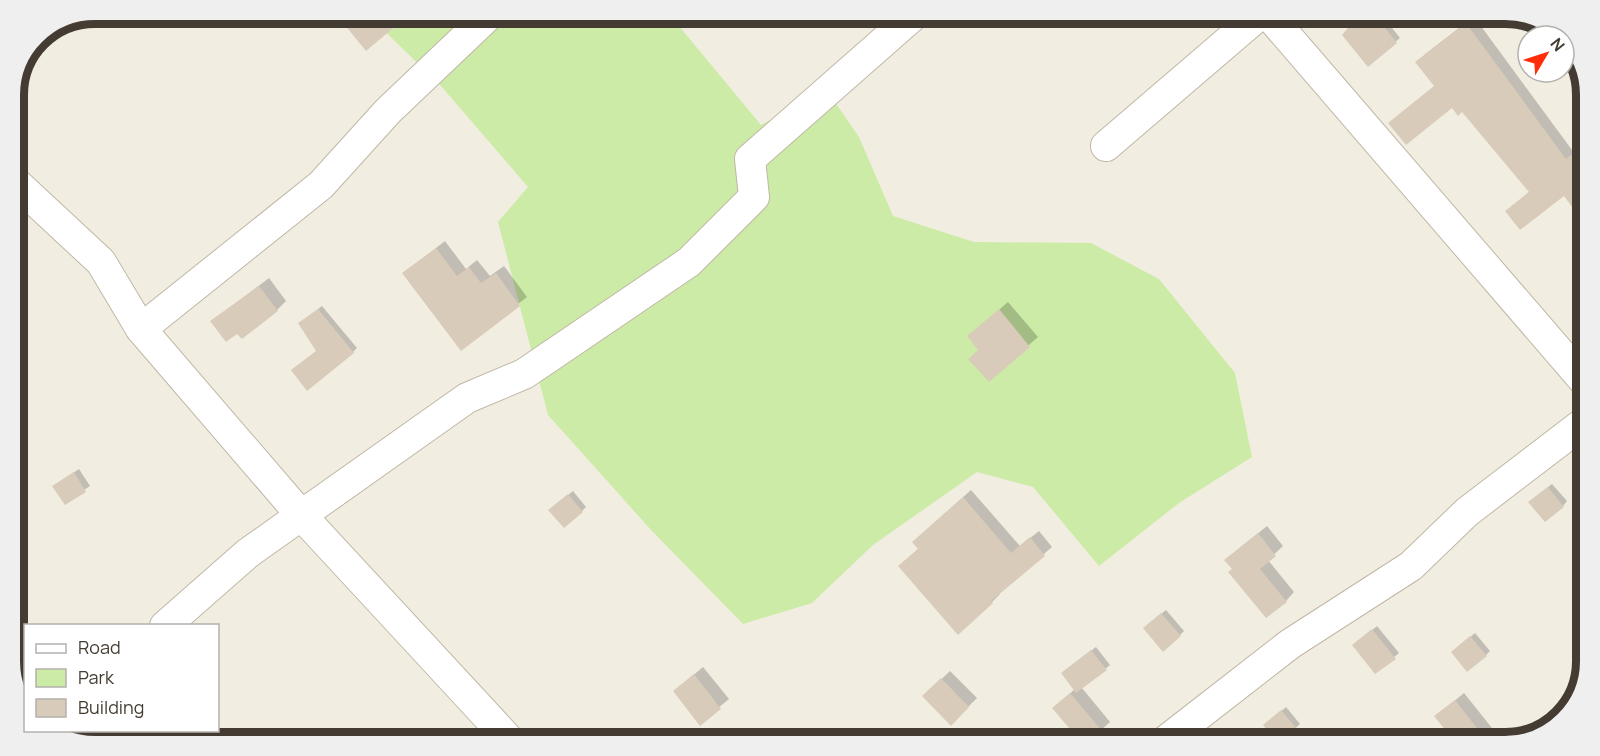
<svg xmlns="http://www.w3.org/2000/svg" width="1600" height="756" font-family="Manrope,sans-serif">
<rect width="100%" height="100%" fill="#f2ede1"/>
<!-- green -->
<path fill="#cceba6" d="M367 14H669L761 125 826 89 859 137 893 216 974 242 1091 243 1159 279 1235 373 1252 457 1179 503 1099 566 1033 487 977 472 873 545 812 603 743 624 652 531 548 415 498 222 528 187 441 86Z"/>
<!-- shadow -->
<g fill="#0003">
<path d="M356 14H408L367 48 345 24Z"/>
<path d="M1362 14H1381L1400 38 1368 65 1344 35Z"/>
<path d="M1447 14H1480L1475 18 1572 150 1586 139V220L1564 194 1507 211 1530 191 1462 110 1435 85 1424 55 1459 28Z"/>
<path d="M445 241 466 269 477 260 490 276 504 266 527 297 461 349 404 273Z"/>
<path d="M269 278 286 301 277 310 212 321Z"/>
<path d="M1008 302 1038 337 989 380 980 349 978 328Z"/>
<path d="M322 306 357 348 353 352 317 350 304 320Z"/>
<path d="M79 469 90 486 65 503 54 486Z"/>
<path d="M1552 484 1567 501 1563 506 1534 498Z"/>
<path d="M971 490 1020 546 1039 531 1052 547 999 593 1000 594 992 602 958 632 900 566 919 548 922 534Z"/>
<path d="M573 491 586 507 582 511 555 506Z"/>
<path d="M1267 526 1283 546 1268 560 1294 592 1286 601 1233 569 1235 552Z"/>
<path d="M1166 610 1184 631 1180 635 1149 624Z"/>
<path d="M1377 626 1399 653 1376 672 1358 642Z"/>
<path d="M1475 633 1490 651 1486 655 1457 648Z"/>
<path d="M1096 647 1110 665 1082 688 1110 722 1088 742H1083L1054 708 1075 689 1067 669Z"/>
<path d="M703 667 729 699 700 723 684 683Z"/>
<path d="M950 671 977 698 951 724 924 696Z"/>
<path d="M1464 693 1492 728 1476 742H1457L1436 716Z"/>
<path d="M1286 707 1300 724 1280 742 1265 726Z"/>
</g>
<!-- building -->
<g fill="#d8cbb9">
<path d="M336 14H410L366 51Z"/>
<path d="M1360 14H1374L1397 43 1368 67 1342 35Z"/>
<path d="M1466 23 1566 159 1586 143V226L1564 196 1520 230 1505 211 1529 192 1462 112 1458 116 1452 108 1406 145 1388 123 1434 86 1415 62Z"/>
<path d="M436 248 457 276 469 267 481 283 496 273 520 306 461 351 402 273Z"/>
<path d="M259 286 278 311 242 339 237 334 226 342 210 321Z"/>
<path d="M318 309 354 353 307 391 291 370 316 351 298 323Z"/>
<path d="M999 309 1030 347 989 382 968 359 978 350 967 336Z"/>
<path d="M74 472 86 492 65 505 52 486Z"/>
<path d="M1548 487 1564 507 1545 522 1528 502Z"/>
<path d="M568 494 583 512 564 528 548 510Z"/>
<path d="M963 497 1011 553 1030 537 1045 556 991 601 993 603 958 635 898 566 918 549 912 542Z"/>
<path d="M1258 533 1276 556 1260 569 1287 602 1266 618 1228 572 1232 569 1224 560Z"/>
<path d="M1161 613 1181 636 1163 652 1143 628Z"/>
<path d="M1372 629 1396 659 1375 674 1352 645Z"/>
<path d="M1470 636 1487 656 1467 672 1451 652Z"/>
<path d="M1091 650 1107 670 1076 693 1061 673Z"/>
<path d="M694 674 721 709 700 726 673 691Z"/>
<path d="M941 678 969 707 951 726 922 696Z"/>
<path d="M1070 693 1103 732 1090 742H1081L1052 708Z"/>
<path d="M1455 700 1488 742H1455L1434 716Z"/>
<path d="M1281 710 1297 729 1282 742H1278L1263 725Z"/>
</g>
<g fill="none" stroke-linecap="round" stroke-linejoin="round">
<defs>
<g id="minor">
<path d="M1268 14 1586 383"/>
<path d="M1106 146 1260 14"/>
<path d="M14 181 101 262 141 329 301 515 511 742"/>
<path d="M141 329 321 185 388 111 490 14"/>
<path d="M165 626 248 553 467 398 524 374 689 262 754 197 750 159 915 14"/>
<path d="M14 635 26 647"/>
<path d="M102 730 112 742"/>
<path d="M1164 742 1290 644 1411 566 1467 512 1586 421"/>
</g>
</defs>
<!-- minor casing -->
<use href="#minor" stroke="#c1b7a6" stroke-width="32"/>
<!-- minor -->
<use href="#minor" stroke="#fff" stroke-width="30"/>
</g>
<!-- crop -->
<path d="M0 0H1600V756H0ZM95 24H1505A71 71 0 0 1 1576 95V661A71 71 0 0 1 1505 732H95A71 71 0 0 1 24 661V95A71 71 0 0 1 95 24Z" fill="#f0efef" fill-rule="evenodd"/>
<path fill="none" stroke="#443c32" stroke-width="8" d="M95 24H1505A71 71 0 0 1 1576 95V661A71 71 0 0 1 1505 732H95A71 71 0 0 1 24 661V95A71 71 0 0 1 95 24Z"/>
<!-- legend -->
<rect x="24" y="624" width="195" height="108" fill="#ffffff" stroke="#b4b1ad" stroke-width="1.5"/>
<rect x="36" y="644" width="30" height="9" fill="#ffffff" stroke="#b4b1ad" stroke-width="1.5"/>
<text x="78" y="654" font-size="18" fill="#443c32">Road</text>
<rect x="36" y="669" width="30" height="18" fill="#cceba6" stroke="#b4b1ad" stroke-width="1.5"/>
<text x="78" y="684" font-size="18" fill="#443c32">Park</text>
<rect x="36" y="699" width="30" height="18" fill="#d8cbb9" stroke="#b4b1ad" stroke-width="1.5"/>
<text x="78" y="714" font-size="18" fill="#443c32">Building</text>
<!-- north arrow -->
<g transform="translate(1546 54) rotate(51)"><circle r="28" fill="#ffffff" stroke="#b4b1ad" stroke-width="1.5"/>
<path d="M0-4.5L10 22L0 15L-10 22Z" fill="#ff2d0b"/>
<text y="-9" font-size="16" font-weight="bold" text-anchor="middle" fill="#443c32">N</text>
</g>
</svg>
